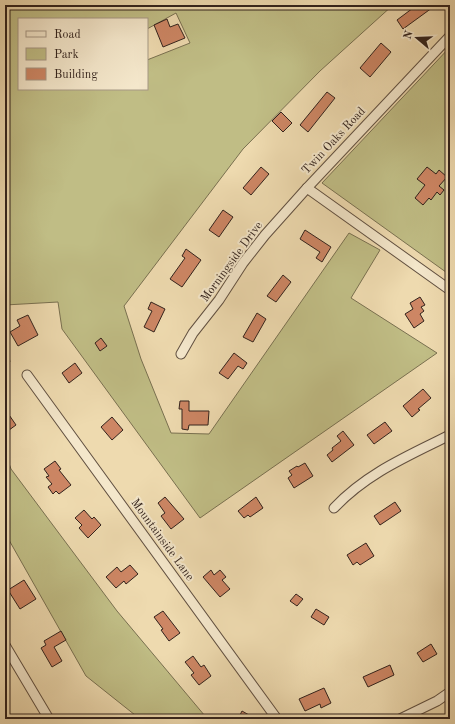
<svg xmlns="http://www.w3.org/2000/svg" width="455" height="724" font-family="'Old Standard TT',serif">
<rect width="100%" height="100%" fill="#eedaaf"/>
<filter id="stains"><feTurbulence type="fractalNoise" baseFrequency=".005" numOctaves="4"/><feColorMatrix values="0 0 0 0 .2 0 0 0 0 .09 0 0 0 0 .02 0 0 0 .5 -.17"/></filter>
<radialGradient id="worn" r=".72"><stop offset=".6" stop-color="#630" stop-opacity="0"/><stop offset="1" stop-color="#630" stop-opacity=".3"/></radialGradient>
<!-- green -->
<g fill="#c0bd85" stroke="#797050" fill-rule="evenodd">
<path d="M5 5H393L320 71 243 149 124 306 141 359 171 433 209 434 349 233 380 250 351 298 437 353 200 518 62 329 58 302 5 305ZM176 13 190 43 147 60V89H19V19H147V29Z"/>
<path d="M450 47V275L322 183Z"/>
<path d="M5 335 10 362 5 367Z"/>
<path d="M5 452 11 469 117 611 205 716 196 719H140L86 676 5 533Z"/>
</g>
<!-- building -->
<g fill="#cd8664" stroke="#32221c">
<path d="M417 5H436L403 29 397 20Z"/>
<path d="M167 19 170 27 178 24 185 38 163 47 154 25Z"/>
<path d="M381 43 391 52 370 77 360 68Z"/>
<path d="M327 92 335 98 308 132 300 125Z"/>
<path d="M281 112 292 123 283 132 272 121Z"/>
<path d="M261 167 269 174 251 195 243 188Z"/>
<path d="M427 167 436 174 439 170 447 177 439 186 444 190 440 195 437 192 431 200 429 198 423 205 415 198 425 185 417 179Z"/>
<path d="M223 210 233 217 219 237 209 230Z"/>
<path d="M305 230 331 247 322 262 316 258 320 252 300 239Z"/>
<path d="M186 249 201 260 182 287 170 279 185 258 182 256Z"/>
<path d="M283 275 291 282 276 302 267 296Z"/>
<path d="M420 297 425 305 421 307 424 311 420 314 424 321 414 328 405 314 413 309 410 303Z"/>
<path d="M151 302 165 309 154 332 144 327 152 311 148 309Z"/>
<path d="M257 313 266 319 253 342 243 337Z"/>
<path d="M28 315 38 335 18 346 10 332 20 326 17 320Z"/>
<path d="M101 338 107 346 100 351 95 343Z"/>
<path d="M234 353 247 363 243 369 238 366 228 379 219 373Z"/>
<path d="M75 363 82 373 69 383 62 373Z"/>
<path d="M423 389 431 398 418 409 420 410 412 417 403 406Z"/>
<path d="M180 401H189V411H209L208 425H189L188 430 182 429V409H179Z"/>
<path d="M5 409 16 425 5 433Z"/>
<path d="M112 417 123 430 112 440 101 427Z"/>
<path d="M385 422 392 431 374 444 367 435Z"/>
<path d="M343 431 354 445 332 462 327 455 333 450 332 448 341 441 337 436Z"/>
<path d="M55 461 61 469 59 470 71 485 59 494 56 491 53 494 48 487 52 484 46 477 49 476 44 469Z"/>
<path d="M305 463 313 476 294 488 288 478 292 475 289 471 297 466 298 467Z"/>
<path d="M165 497 184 519 171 529 161 516 165 513 158 503Z"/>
<path d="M256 497 263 508 250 517 248 515 244 518 238 511Z"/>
<path d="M395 502 401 511 380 525 374 516Z"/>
<path d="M84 510 92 519 94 517 101 525 88 538 79 528 82 525 75 518Z"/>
<path d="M366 543 374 556 360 565 357 562 353 565 347 555Z"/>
<path d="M130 565 138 574 126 584 124 581 116 588 106 577 117 567 121 572Z"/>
<path d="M211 570 214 575 220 570 226 577 222 580 230 589 220 597 203 577Z"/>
<path d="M24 580 36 599 20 609 8 590Z"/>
<path d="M296 594 303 599 297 606 290 601Z"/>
<path d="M316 609 329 617 324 625 311 617Z"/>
<path d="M163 611 180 633 169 641 161 630 163 629 154 617Z"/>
<path d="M61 631 66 640 54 647 62 661 52 667 41 648 46 645 44 641Z"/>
<path d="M431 644 437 654 423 662 417 653Z"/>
<path d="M193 656 201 667 204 665 211 676 199 685 191 675 194 673 185 662Z"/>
<path d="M390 665 394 675 368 687 363 677Z"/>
<path d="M324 688 331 703 321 708 320 704 305 711 299 699Z"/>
<path d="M242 711 256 719H238Z"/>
</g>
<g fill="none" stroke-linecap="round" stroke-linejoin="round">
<defs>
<g id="minor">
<path d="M307 188 450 290"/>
<path d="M181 354 193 333 219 300 243 263 265 235 307 188 450 36"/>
<path d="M27 375 277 719"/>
<path d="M334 508C367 473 408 456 450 435"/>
<path d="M5 645 49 719"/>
<path d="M400 719 437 701 450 692"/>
</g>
</defs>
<!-- minor casing -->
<use href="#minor" stroke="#615041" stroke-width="11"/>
<!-- minor -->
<use href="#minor" stroke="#f4e7cb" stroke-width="9"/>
</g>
<g text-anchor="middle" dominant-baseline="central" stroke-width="4" stroke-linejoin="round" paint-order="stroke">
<!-- street labels -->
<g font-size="12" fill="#32221c" stroke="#f4e7cb">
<text transform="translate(334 141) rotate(-47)">Twin Oaks Road</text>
<text transform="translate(232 262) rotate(-54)">Morningside Drive</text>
<text transform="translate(162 540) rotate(54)">Mountainside Lane</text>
</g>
</g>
<!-- margin -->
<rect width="455" height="724" fill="none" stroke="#eedaaf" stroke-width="20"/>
<rect x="6" y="6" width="443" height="712" fill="none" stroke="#32221c" stroke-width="2"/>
<rect x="10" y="10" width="435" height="704" fill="none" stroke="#32221c"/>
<!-- legend -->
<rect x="18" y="18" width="130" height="72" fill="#f4e7cb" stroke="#a69885"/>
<rect x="26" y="31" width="20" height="6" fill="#f4e7cb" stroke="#a69885"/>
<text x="54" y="38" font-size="12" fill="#32221c">Road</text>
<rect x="26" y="48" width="20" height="12" fill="#c0bd85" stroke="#a69885"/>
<text x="54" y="58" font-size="12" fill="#32221c">Park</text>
<rect x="26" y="68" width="20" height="12" fill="#cd8664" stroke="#a69885"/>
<text x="54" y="78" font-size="12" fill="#32221c">Building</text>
<!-- north arrow -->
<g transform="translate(417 38) rotate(289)" stroke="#f4e7cb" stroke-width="3" paint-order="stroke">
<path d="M0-3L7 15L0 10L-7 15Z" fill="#32221c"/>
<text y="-6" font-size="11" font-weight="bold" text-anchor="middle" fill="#32221c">N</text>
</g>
<rect width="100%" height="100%" filter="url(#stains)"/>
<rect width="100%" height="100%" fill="url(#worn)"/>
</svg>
